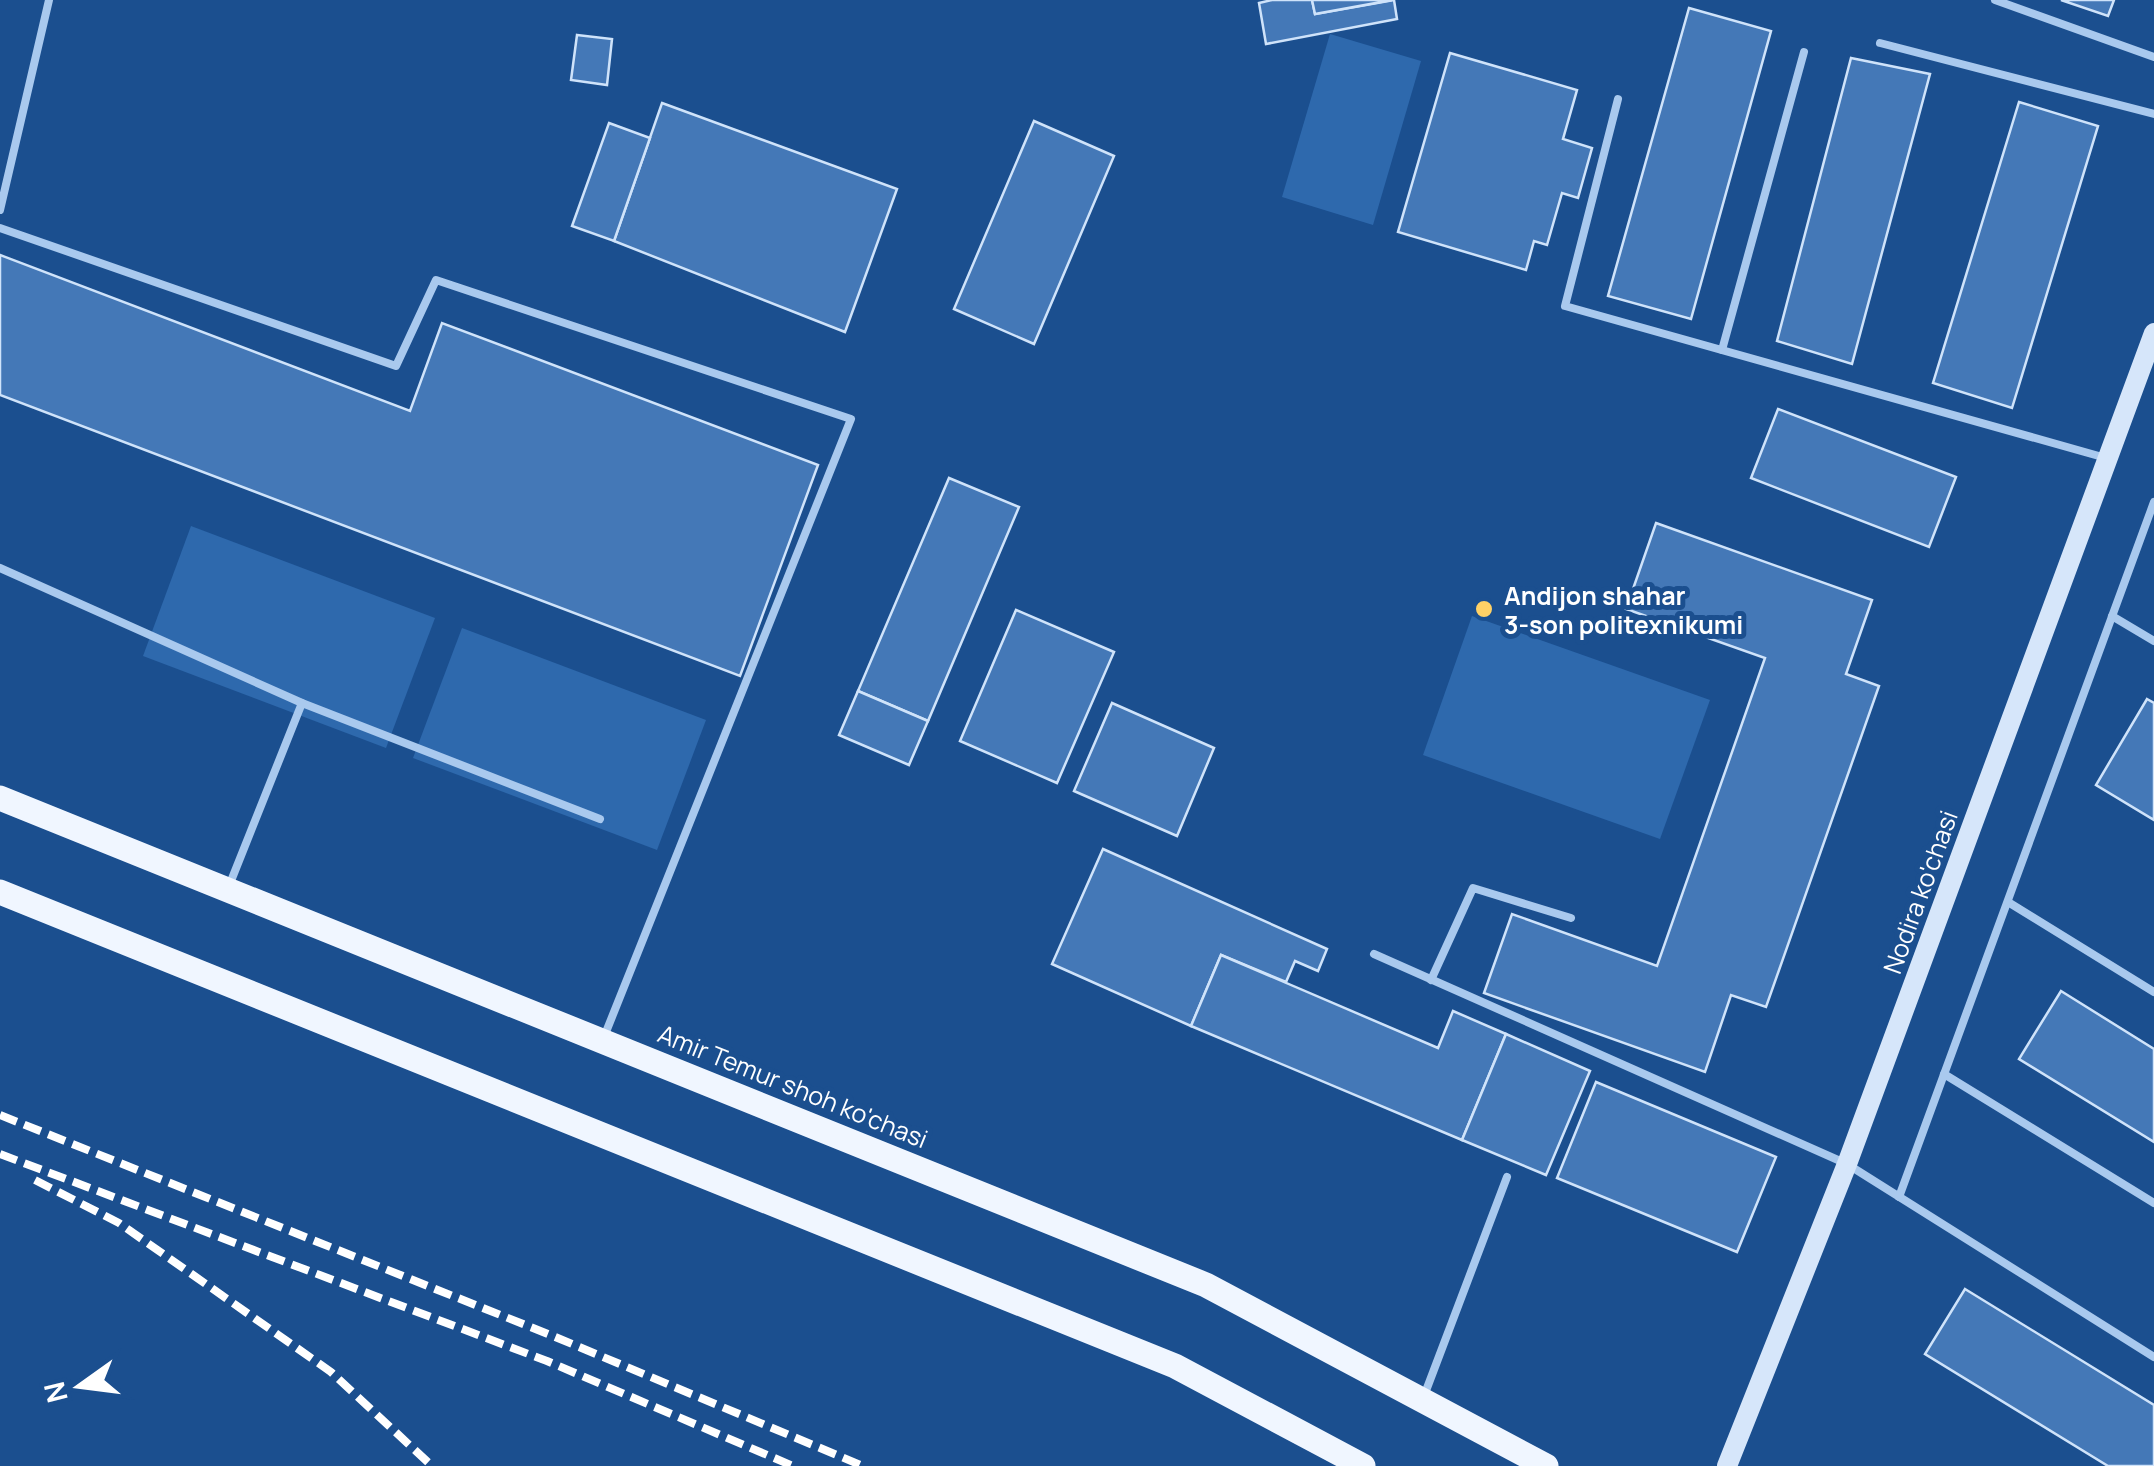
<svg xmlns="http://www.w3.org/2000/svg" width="2154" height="1466" font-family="Manrope,sans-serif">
<rect width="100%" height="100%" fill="#1b4f8f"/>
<!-- green -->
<g fill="#2e69ad">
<path d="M1330 34 1421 61 1373 225 1282 197Z"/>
<path d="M191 526 435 618 386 748 143 656Z"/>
<path d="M1472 616 1710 700 1660 839 1423 755Z"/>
<path d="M462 628 706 720 657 850 413 758Z"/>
</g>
<!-- building -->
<g fill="#4478b7" stroke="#cfe3fa" stroke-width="2.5">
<path d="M1272 0H1312L1315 14 1394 0 1397 19 1266 44 1259 3Z"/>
<path d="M1312 0H1392L1315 14Z"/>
<path d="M2061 0H2114L2108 16Z"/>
<path d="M1689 8 1771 31 1691 319 1608 296Z"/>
<path d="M577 35 612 39 607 85 571 80Z"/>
<path d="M1450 53 1577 90 1563 139 1592 148 1578 198 1562 193 1547 245 1534 241 1526 270 1398 232Z"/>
<path d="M1851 58 1930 74 1852 364 1777 341Z"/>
<path d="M2019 102 2098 126 2012 408 1933 383Z"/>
<path d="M662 103 897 189 845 332 614 241Z"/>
<path d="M1034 121 1114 156 1034 344 954 309Z"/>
<path d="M609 123 650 138 614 241 572 226Z"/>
<path d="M0 255 410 411 442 323 818 465 740 676 0 395Z"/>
<path d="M1778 409 1956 477 1929 547 1751 478Z"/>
<path d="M949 478 1019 507 928 721 858 691Z"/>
<path d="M1656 523 1872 600 1846 674 1879 686 1766 1007 1731 995 1705 1072 1484 993 1512 914 1657 966 1765 658 1626 609Z"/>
<path d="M1016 610 1114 652 1057 783 960 741Z"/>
<path d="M858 691 928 721 909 765 839 735Z"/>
<path d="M2147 699 2154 703V820L2096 785Z"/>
<path d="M1112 703 1214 748 1177 836 1074 791Z"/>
<path d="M1103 849 1327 949 1318 971 1295 961 1286 982 1221 955 1191 1026 1052 964Z"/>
<path d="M1221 955 1438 1048 1453 1011 1506 1034 1462 1140 1191 1026Z"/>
<path d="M2061 991 2154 1049V1142L2019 1059Z"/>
<path d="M1506 1034 1590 1071 1546 1175 1462 1140Z"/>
<path d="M1596 1082 1776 1157 1737 1252 1557 1178Z"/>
<path d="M1965 1289 2154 1405V1466H2108L1925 1354Z"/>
</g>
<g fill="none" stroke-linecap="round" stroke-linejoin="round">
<!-- lane -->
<g stroke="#a9c9ee" stroke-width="8">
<path d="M1995 0 2154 57"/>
<path d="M1880 43 2154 114"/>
<path d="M1618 99 1565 306 2106 458"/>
<path d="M0 210 49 0"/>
<path d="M0 228 396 366 436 280 851 419 604 1037"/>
<path d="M1722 350 1804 52"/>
<path d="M0 568 302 703 600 819"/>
<path d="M2112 616 2154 641"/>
<path d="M229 886 302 703"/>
<path d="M2008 902 2154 992"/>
<path d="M1374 954 1847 1164 2154 1357"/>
<path d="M1431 980 1473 888 1571 918"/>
<path d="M1944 1074 2154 1203"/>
<path d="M1899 1197 2154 502"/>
<path d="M1424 1396 1507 1177"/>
</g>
<!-- secondary -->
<path stroke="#d6e6fa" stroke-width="20" d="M1727 1466 1847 1164 2154 333"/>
<!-- primary -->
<g stroke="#f0f6ff" stroke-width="25">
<path d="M0 798 1206 1285 1546 1466"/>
<path d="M0 892 1175 1366 1363 1466"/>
</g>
<!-- rail -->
<g stroke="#fff" stroke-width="8" stroke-dasharray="18 8" stroke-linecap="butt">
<path d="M0 1115 553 1336 863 1466"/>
<path d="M0 1154 547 1361 793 1466"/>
<path d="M35 1180 119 1223 331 1372 432 1466"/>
</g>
</g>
<!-- markers -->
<circle fill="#ffd166" stroke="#1b4f8f" stroke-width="4" cx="1484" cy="609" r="10"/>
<g text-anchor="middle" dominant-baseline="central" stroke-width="10" stroke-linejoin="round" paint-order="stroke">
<!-- poi labels -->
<g font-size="25" font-weight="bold" fill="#fff" stroke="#1b4f8f" text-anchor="start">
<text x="1504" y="595">Andijon shahar<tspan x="1504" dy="29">3-son politexnikumi</tspan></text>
</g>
<!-- street labels -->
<g font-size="25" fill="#fff" stroke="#1b4f8f">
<text transform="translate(1920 892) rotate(-70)">Nodira ko'chasi</text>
<text transform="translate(793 1086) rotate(22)">Amir Temur shoh ko'chasi</text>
</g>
</g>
<!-- north arrow -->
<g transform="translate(80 1386) rotate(256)" stroke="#1b4f8f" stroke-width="8" paint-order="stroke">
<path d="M0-8L18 38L0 25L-18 38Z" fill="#ffffff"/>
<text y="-15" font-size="28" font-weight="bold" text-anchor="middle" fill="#ffffff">N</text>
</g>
</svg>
